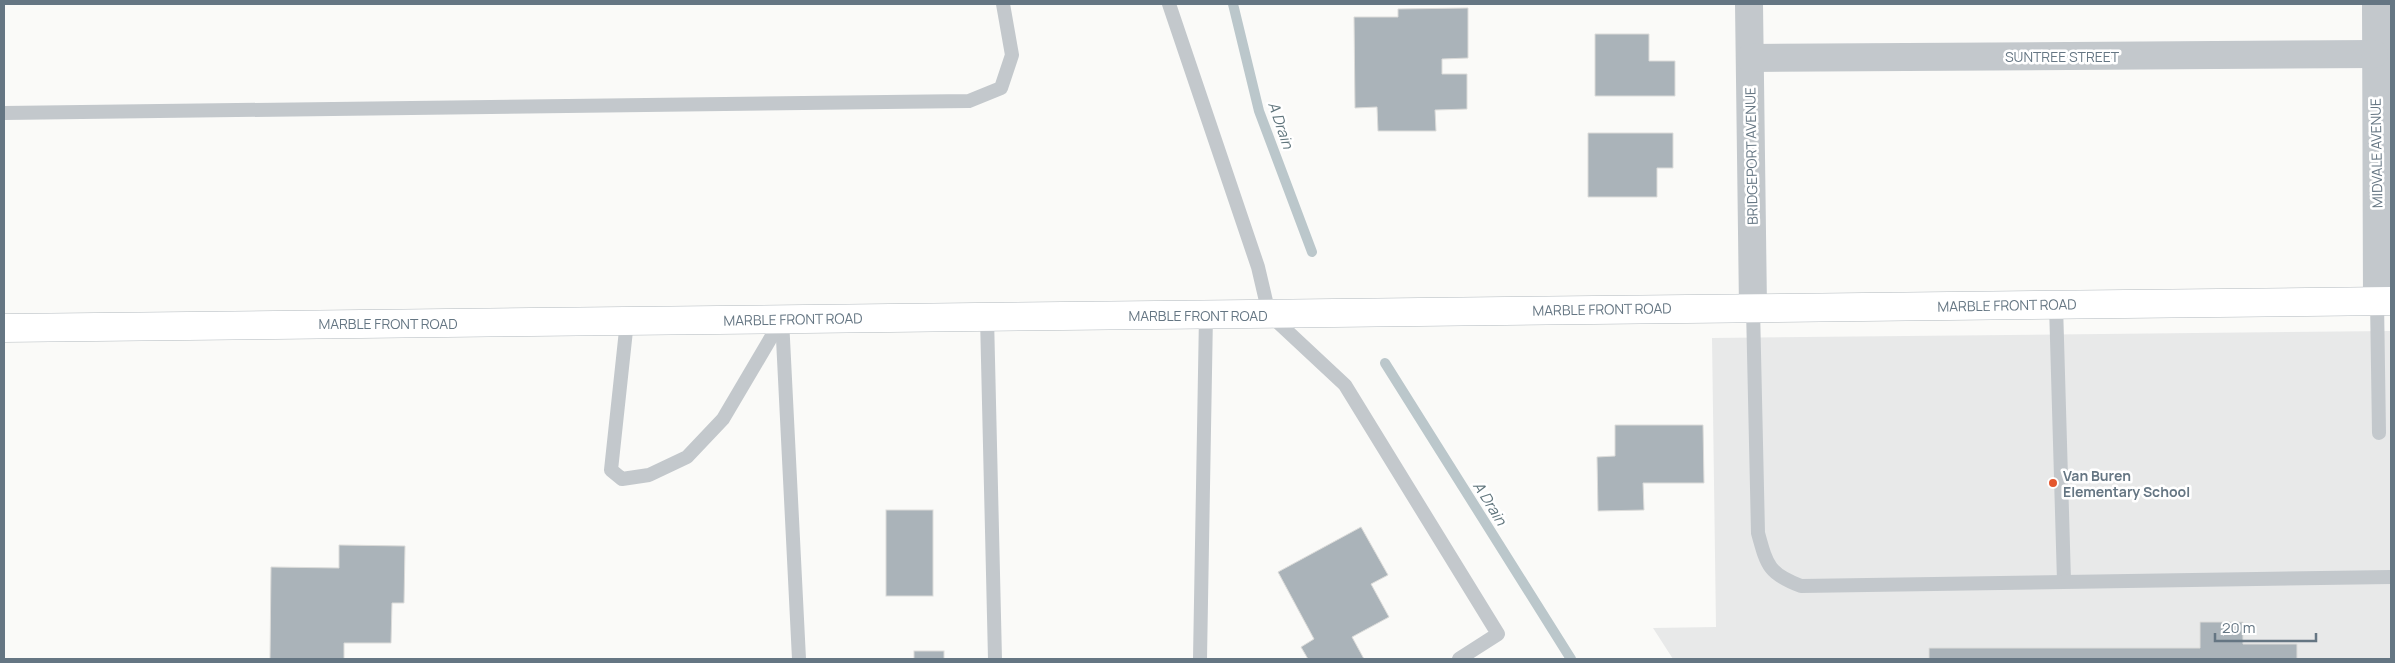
<svg xmlns="http://www.w3.org/2000/svg" width="2395" height="663" font-family="Manrope,sans-serif">
<rect width="100%" height="100%" fill="#fafaf8"/>
<!-- built -->
<path fill="#e8e9e9" d="M2391 331V659H1673L1653 628 1716 627 1712 338Z"/>
<g fill="none" stroke-linecap="round" stroke-linejoin="round">
<!-- stream -->
<g stroke="#bbc7cb" stroke-width="10">
<path d="M1233 4 1259 111 1312 252"/>
<path d="M1385 363 1571 659"/>
</g>
</g>
<!-- building -->
<g fill="#aab3b9" stroke="#dcdcda">
<path d="M1468 8V58L1442 59V74H1467V109L1435 110 1436 131H1378L1377 107 1355 108 1354 17H1398V9Z"/>
<path d="M1595 34H1649V61H1675V96H1595Z"/>
<path d="M1588 133H1673V168H1657V197H1588Z"/>
<path d="M1615 425H1703L1704 483H1643L1644 510 1598 511 1597 457 1615 456Z"/>
<rect x="886" y="510" width="47" height="86"/>
<path d="M1361 527 1388 575 1371 584 1389 617 1352 637 1364 659H1308L1301 647 1314 639 1278 572Z"/>
<path d="M339 545 405 546 404 603H392L391 643H344V659H270L271 567 339 568Z"/>
<path d="M2200 622H2243V644H2297V659H2372H1929V648H2200Z"/>
<rect x="914" y="651" width="30" height="8"/>
</g>
<g fill="none" stroke-linecap="round" stroke-linejoin="round">
<defs>
<path id="secondary" d="M4 328 2391 301"/>
</defs>
<!-- secondary casing -->
<use href="#secondary" stroke="#b3babf" stroke-width="29"/>
<!-- lane -->
<g stroke="#c3c8cc" stroke-width="14">
<path d="M1169 4 1258 267 1269 314 1345 385 1498 634 1459 659"/>
<path d="M4 113 969 101 1001 88 1012 55 1003 4"/>
<path d="M2377 301 2379 433"/>
<path d="M2056 305 2064 581"/>
<path d="M1753 308 1758 533C1767 566 1769 574 1801 586L2391 577"/>
<path d="M987 317 995 659"/>
<path d="M782 319 799 659"/>
<path d="M627 321 611 470 622 479 649 475 687 457 723 419 782 319"/>
<path d="M1200 659 1206 315"/>
</g>
<!-- street -->
<g stroke="#c3c8cc" stroke-width="28">
<path d="M1749 4 1753 308"/>
<path d="M2376 4 2377 301"/>
<path d="M1750 58 2374 54"/>
</g>
<!-- secondary -->
<use href="#secondary" stroke="#fff" stroke-width="28"/>
</g>
<!-- markers -->
<circle fill="#e4572e" stroke="#fff" stroke-width="2" cx="2053" cy="483" r="5"/>
<g text-anchor="middle" dominant-baseline="central" stroke-width="5" stroke-linejoin="round" paint-order="stroke">
<!-- street labels -->
<g font-size="14" fill="#657683" stroke="#fff">
<text x="2062" y="56">SUNTREE STREET</text>
<text transform="translate(2376 153) rotate(-91)">MIDVALE AVENUE</text>
<text transform="translate(1751 156) rotate(-91)">BRIDGEPORT AVENUE</text>
<text transform="translate(2007 305) rotate(-1)">MARBLE FRONT ROAD</text>
<text transform="translate(1602 309) rotate(-1)">MARBLE FRONT ROAD</text>
<text x="1198" y="315">MARBLE FRONT ROAD</text>
<text transform="translate(793 319) rotate(-1)">MARBLE FRONT ROAD</text>
<text x="388" y="323">MARBLE FRONT ROAD</text>
</g>
<!-- poi labels -->
<g font-size="14" font-weight="bold" fill="#657683" stroke="#fff" text-anchor="start">
<text x="2063" y="475">Van Buren<tspan x="2063" dy="16">Elementary School</tspan></text>
</g>
<!-- water labels -->
<g font-size="15" font-style="italic" fill="#60757c" stroke="#fff">
<text transform="translate(1281 125) rotate(71)">A Drain</text>
<text transform="translate(1490 503) rotate(58)">A Drain</text>
</g>
</g>
<!-- border -->
<rect width="2395" height="663" fill="none" stroke="#657683" stroke-width="10"/>
<!-- scale -->
<path d="M2215 633v8h101v-8" fill="none" stroke="#657683" stroke-width="2.5"/>
<text x="2222" y="633" font-size="15" fill="#657683" stroke="#ffffff" stroke-width="4" paint-order="stroke">20 m</text>
</svg>
